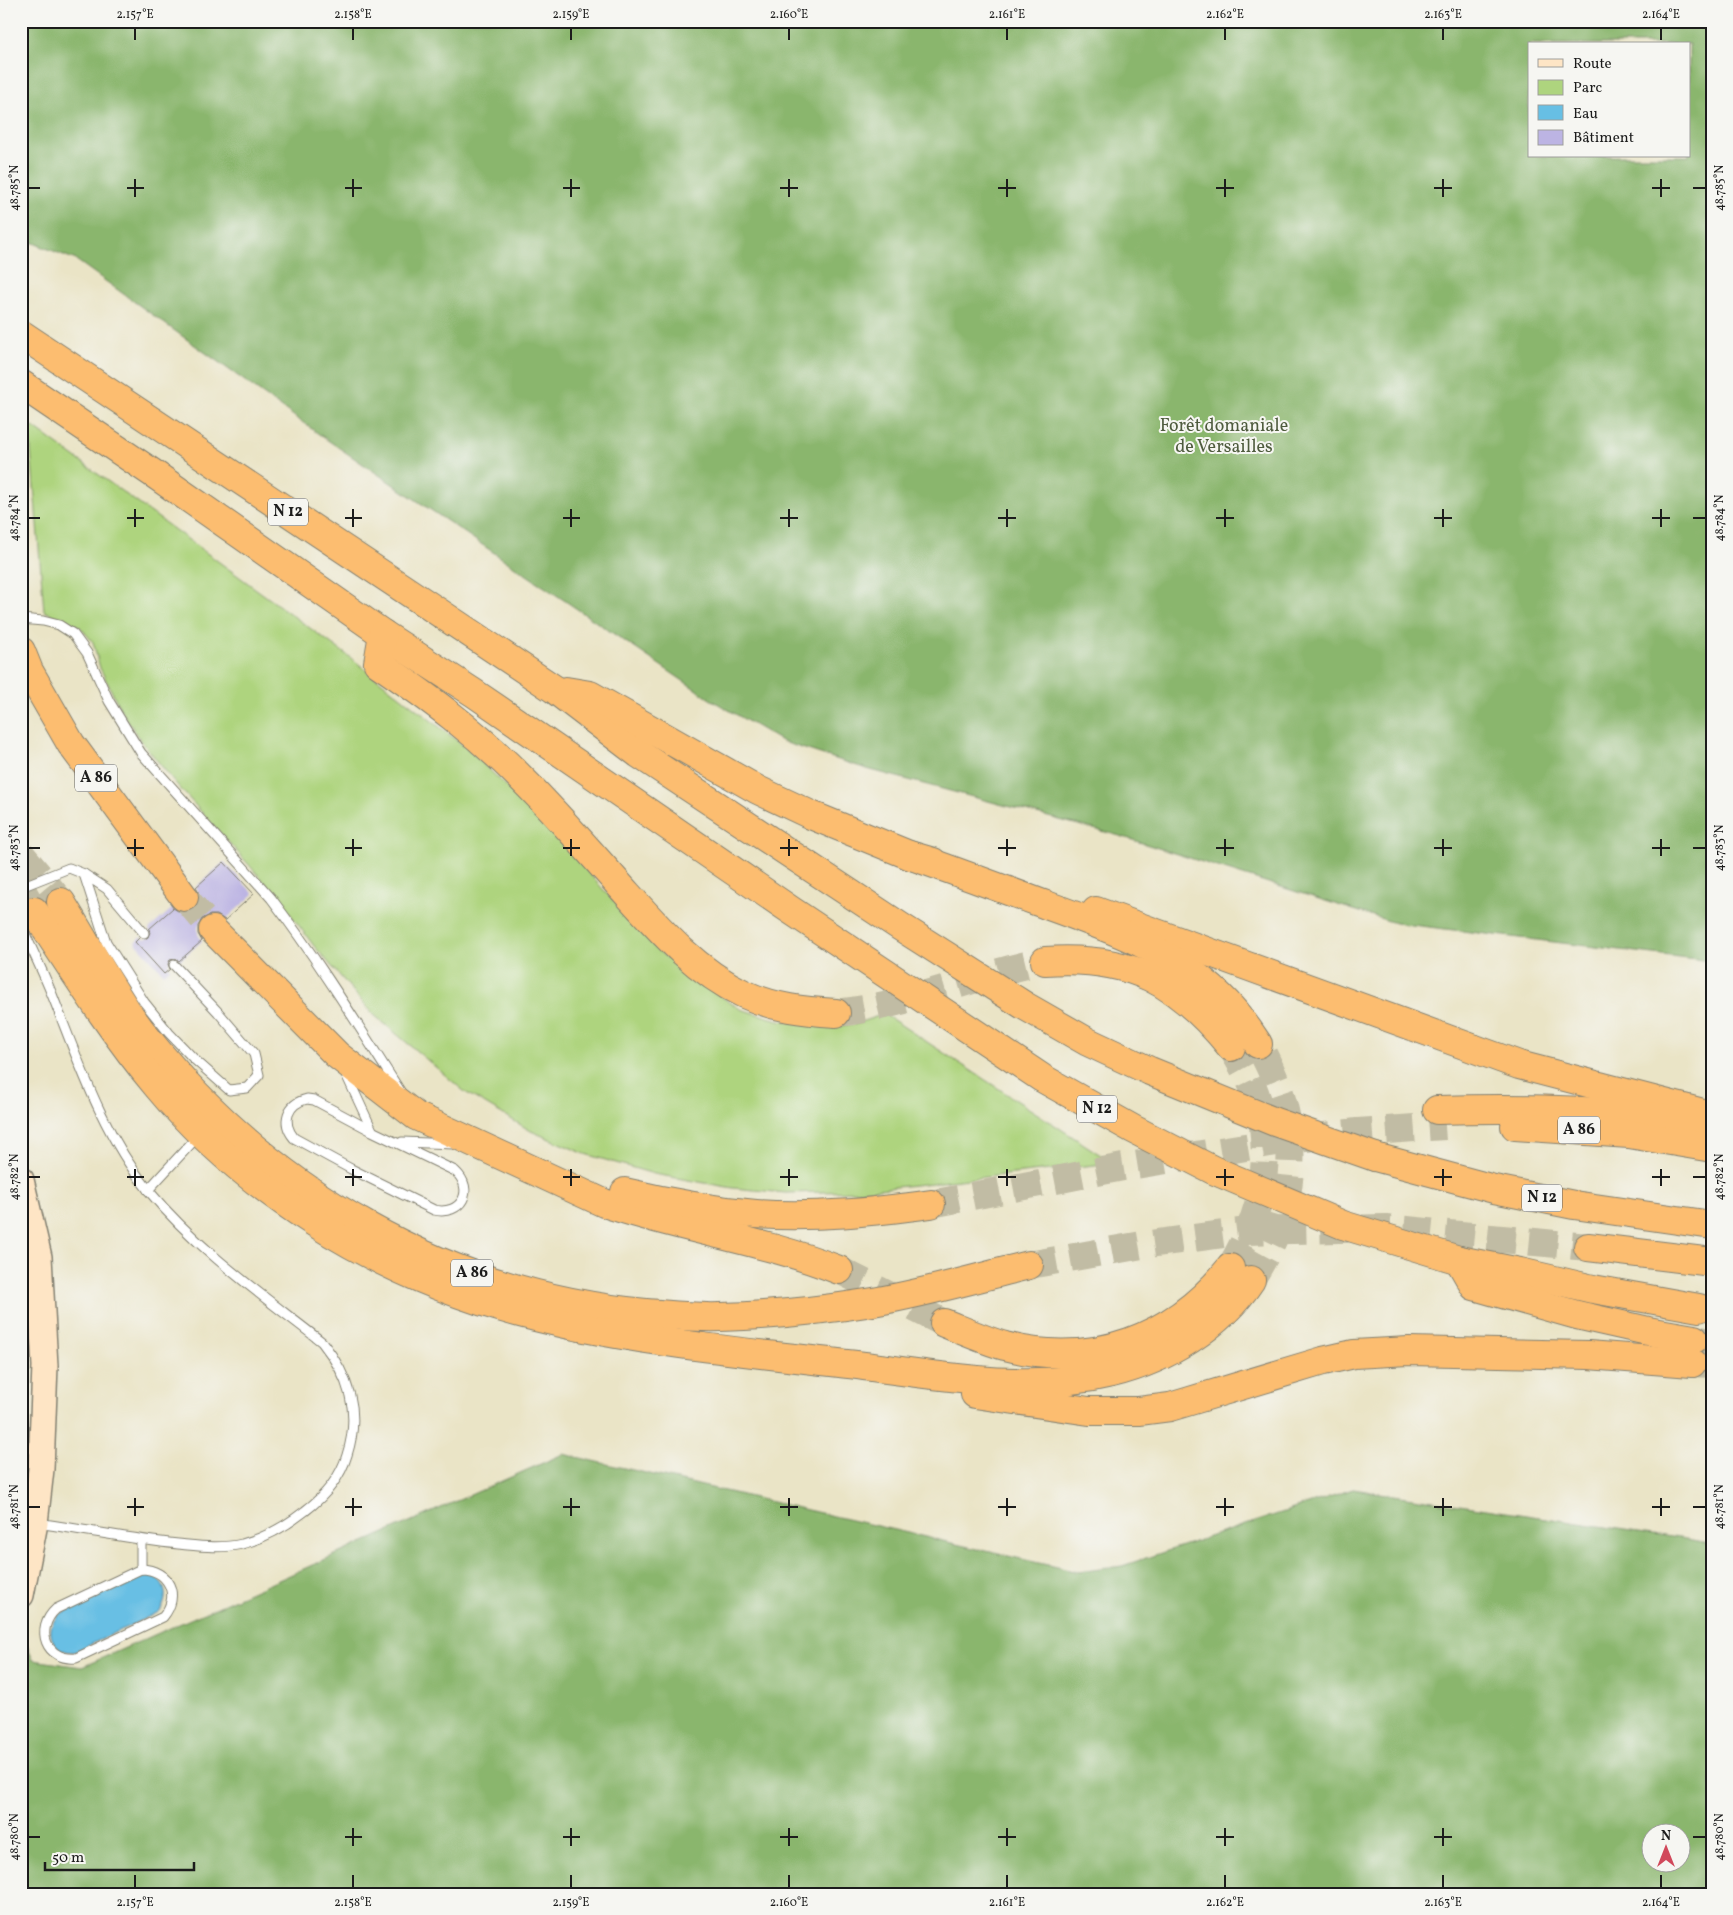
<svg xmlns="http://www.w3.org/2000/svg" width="1733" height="1915" font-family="Vollkorn,serif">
<rect width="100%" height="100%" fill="#f6f6f2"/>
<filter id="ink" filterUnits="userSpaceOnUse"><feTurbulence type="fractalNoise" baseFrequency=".02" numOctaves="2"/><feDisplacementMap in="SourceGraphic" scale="10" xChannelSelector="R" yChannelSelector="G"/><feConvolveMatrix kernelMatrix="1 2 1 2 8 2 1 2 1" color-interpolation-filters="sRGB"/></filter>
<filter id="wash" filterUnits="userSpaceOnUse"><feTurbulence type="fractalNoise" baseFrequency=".0096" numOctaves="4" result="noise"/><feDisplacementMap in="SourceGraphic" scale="20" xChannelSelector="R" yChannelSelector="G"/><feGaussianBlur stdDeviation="1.12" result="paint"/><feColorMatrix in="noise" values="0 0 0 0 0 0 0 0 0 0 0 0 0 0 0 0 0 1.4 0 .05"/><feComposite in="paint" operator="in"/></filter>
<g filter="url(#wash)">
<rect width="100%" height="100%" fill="#eae4c6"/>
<!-- green -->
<path fill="#aed47e" stroke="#65784d" d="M29 424 347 655 469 750 546 825 657 950 698 981 740 1009 778 1020 815 1025H852L884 1014 1113 1163 860 1191 786 1193 733 1188 654 1174 585 1154 531 1131 465 1092 373 1014 314 946 276 895 178 786 141 741 122 712 100 668 93 642 80 627 44 611Z"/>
<!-- forest -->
<g fill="#8ab66d" stroke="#536944" fill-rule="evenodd">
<path d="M21 21H1712V961L1395 923 1120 836 867 769 783 742 710 699 323 437 76 260 21 238ZM1529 44H1689V156H1529Z"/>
<path d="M563 1454 1078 1572 1122 1566 1353 1489 1712 1543V1894H21V1632L33 1660 82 1667ZM1650 1832H1680V1862H1650Z"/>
</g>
<!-- water -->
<path fill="#67bfe4" stroke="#426e80" d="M142 1575C164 1575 172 1596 159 1612L75 1652C52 1654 42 1628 60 1614Z"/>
<g id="blocks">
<!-- building -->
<path fill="#bcb4e3" d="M224 862 254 894 225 920 217 915H210L202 919 198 926V934L202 941 179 961 175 959 170 960 168 964 170 969 164 974 135 942 140 937 145 939 148 937 150 932 149 929 173 908 178 911 185 913 194 909 198 903 200 896 196 887Z"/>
</g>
</g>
<g filter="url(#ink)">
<use href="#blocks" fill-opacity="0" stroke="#838071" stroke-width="1"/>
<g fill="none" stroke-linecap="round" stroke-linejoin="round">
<!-- trunk-tunnel -->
<path stroke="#c1bca4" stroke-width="28" stroke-dasharray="28 14" stroke-linecap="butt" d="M1694 1339 1712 1342"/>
<!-- motorway-tunnel -->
<g stroke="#c1bca4" stroke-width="28" stroke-dasharray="28 14" stroke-linecap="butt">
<path d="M21 854 61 902"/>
<path d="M21 888 34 911"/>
<path d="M184 897 213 930"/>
<path d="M836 1013C908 1006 974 975 1045 961"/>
<path d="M931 1204 1123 1167 1282 1141 1357 1132 1445 1126"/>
<path d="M1029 1265 1142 1245 1246 1231 1386 1228 1588 1247"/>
<path d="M1230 1268C1255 1225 1268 1187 1264 1137 1263 1123 1261 1108 1256 1095 1250 1078 1240 1062 1231 1047"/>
<path d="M839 1270 944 1323"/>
<path d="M1251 1280C1261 1263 1272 1245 1279 1226 1284 1213 1286 1200 1288 1188 1296 1133 1284 1092 1258 1044"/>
<path d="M1692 1363 1712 1364"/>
</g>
<defs>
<g id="service">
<path d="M21 619 43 621 59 625 73 634 87 653 109 701 141 753 271 898C318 960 358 1025 400 1091"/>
<path d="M21 887 69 868 84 874"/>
<path d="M21 926C33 951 45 976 55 1002 81 1068 104 1135 149 1191 198 1250 262 1295 322 1342 349 1376 361 1412 347 1455 340 1479 325 1496 305 1511 286 1526 265 1538 242 1544 220 1549 199 1546 178 1544 130 1539 83 1529 35 1523L21 1513"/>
<path d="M144 933 107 889 84 874 106 942 144 1002 169 1033 194 1059 229 1090 247 1088 259 1075 254 1054 218 1012 174 965"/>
<path d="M345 1072 372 1130"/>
<path d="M307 1099 314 1100 372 1131 455 1171C476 1190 461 1216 434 1210L351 1169 294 1138C281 1122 287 1104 307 1099Z"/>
<path d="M402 1142 454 1144"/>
<path d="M148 1190 199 1135"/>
<path d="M141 1540V1569"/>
<path d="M141 1569C169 1570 181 1595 163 1617L76 1658C46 1661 34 1629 56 1609Z"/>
</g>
<path id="secondary" d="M21 1180 39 1257 45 1366 41 1469 35 1523 21 1595"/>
<g id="trunk">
<path d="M21 334 554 689 639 754 901 927 1025 1006 1088 1042 1150 1071 1275 1122 1375 1157"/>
<path d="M21 384 157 476 383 634 474 693 792 911 1042 1078 1133 1129 1213 1170 1343 1225 1459 1260 1520 1272 1593 1289 1699 1308"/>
<path d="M566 691 590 695 758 790 811 815 909 855 933 862"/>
<path d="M1096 911 1519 1065 1707 1114"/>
<path d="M1459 1260 1474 1286 1577 1315 1648 1331 1694 1339"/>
</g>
<g id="motorway">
<path d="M383 634 378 663C431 699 477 733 522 779 557 814 589 851 622 888 658 928 695 971 744 994 774 1008 804 1011 836 1013"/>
<path d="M21 651 29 671 71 744 184 897"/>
<path d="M909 855C952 870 995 886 1038 902 1102 925 1170 948 1220 996 1235 1010 1247 1027 1258 1044"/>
<path d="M61 902C89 947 113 995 146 1037 271 1193 446 1294 646 1313 671 1315 696 1318 720 1317 771 1316 823 1310 873 1302 926 1293 977 1278 1029 1265"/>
<path d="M34 911C73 970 111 1031 157 1086 200 1138 255 1184 312 1221 376 1262 446 1293 520 1313 632 1343 749 1352 864 1366 945 1376 1031 1393 1112 1373 1166 1360 1220 1327 1251 1280"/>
<path d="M213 930 337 1055 416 1116 604 1203C681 1229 763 1240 839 1270"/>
<path d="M1045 961C1131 955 1178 982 1231 1047"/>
<path d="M1437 1110C1529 1107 1621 1109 1712 1125"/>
<path d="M1515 1126 1629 1134 1712 1148"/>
<path d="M1375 1157 1494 1189 1574 1205 1712 1225"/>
<path d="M625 1192C667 1202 712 1210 756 1214 814 1218 873 1212 931 1204"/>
<path d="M1588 1247 1704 1261"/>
<path d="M944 1323C964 1331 984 1340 1005 1346 1093 1369 1174 1338 1230 1268"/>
<path d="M975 1394 1089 1411H1139L1170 1407 1323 1361 1354 1354 1409 1351 1588 1355 1692 1363"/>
</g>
</defs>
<!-- service casing -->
<use href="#service" stroke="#838071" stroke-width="11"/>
<!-- secondary casing -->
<use href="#secondary" stroke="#838071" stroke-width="28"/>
<!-- trunk casing -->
<use href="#trunk" stroke="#838071" stroke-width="30"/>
<!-- motorway casing -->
<use href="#motorway" stroke="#838071" stroke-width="30"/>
<!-- service -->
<use href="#service" stroke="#fff" stroke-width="9"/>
<!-- secondary -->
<use href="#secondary" stroke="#fee5c5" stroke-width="25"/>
<!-- trunk -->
<use href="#trunk" stroke="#fcbd6f" stroke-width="28"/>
<!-- motorway -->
<use href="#motorway" stroke="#fcbd6f" stroke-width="28"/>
</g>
</g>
<!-- ticks -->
<path fill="none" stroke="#1c1c1c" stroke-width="2" d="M135 28V40M353 28V40M571 28V40M789 28V40M1007 28V40M1225 28V40M1443 28V40M1661 28V40M135 179V197M353 179V197M571 179V197M789 179V197M1007 179V197M1225 179V197M1443 179V197M1661 179V197M28 188H40M127 188H144M345 188H362M563 188H580M780 188H798M998 188H1016M1216 188H1234M1434 188H1452M1652 188H1670M1693 188H1706M135 509V527M353 509V527M571 509V527M789 509V527M1007 509V527M1225 509V527M1443 509V527M1661 509V527M28 518H40M127 518H144M345 518H362M563 518H580M780 518H798M998 518H1016M1216 518H1234M1434 518H1452M1652 518H1670M1693 518H1706M135 839V856M353 839V856M571 839V856M789 839V856M1007 839V856M1225 839V856M1443 839V856M1661 839V856M28 848H40M127 848H144M345 848H362M563 848H580M780 848H798M998 848H1016M1216 848H1234M1434 848H1452M1652 848H1670M1693 848H1706M135 1169V1186M353 1169V1186M571 1169V1186M789 1169V1186M1007 1169V1186M1225 1169V1186M1443 1169V1186M1661 1169V1186M28 1177H40M127 1177H144M345 1177H362M563 1177H580M780 1177H798M998 1177H1016M1216 1177H1234M1434 1177H1452M1652 1177H1670M1693 1177H1706M135 1498V1516M353 1498V1516M571 1498V1516M789 1498V1516M1007 1498V1516M1225 1498V1516M1443 1498V1516M1661 1498V1516M28 1507H40M127 1507H144M345 1507H362M563 1507H580M780 1507H798M998 1507H1016M1216 1507H1234M1434 1507H1452M1652 1507H1670M1693 1507H1706M353 1828V1846M571 1828V1846M789 1828V1846M1007 1828V1846M1225 1828V1846M1443 1828V1846M28 1837H40M345 1837H362M563 1837H580M780 1837H798M998 1837H1016M1216 1837H1234M1434 1837H1452M1693 1837H1706M135 1875V1888M353 1875V1888M571 1875V1888M789 1875V1888M1007 1875V1888M1225 1875V1888M1443 1875V1888M1661 1875V1888"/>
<g text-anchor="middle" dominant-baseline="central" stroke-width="4" stroke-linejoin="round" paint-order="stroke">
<!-- shield labels -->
<g fill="#f6f6f2" stroke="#5d5d5c" stroke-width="1">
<rect x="268" y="498.5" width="40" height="27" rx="4"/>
<rect x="75" y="764.5" width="42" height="27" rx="4"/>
<rect x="1077" y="1095.5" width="40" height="27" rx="4"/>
<rect x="1558" y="1116.5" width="42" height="27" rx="4"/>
<rect x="1522" y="1184.5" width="40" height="27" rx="4"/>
<rect x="451" y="1259.5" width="42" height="27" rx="4"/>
</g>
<g font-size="16" font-weight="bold" fill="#1c1c1c">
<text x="288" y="512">N 12</text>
<text x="96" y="778">A 86</text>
<text x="1097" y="1109">N 12</text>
<text x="1579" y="1130">A 86</text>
<text x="1542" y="1198">N 12</text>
<text x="472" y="1273">A 86</text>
</g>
<!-- park labels -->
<g font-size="18" fill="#4f5c3e" stroke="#f6f6f2">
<text x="1224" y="426">Forêt domaniale<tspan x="1224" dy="21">de Versailles</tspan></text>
</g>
</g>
<!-- margin -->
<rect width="1733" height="1915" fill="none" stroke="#f6f6f2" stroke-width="55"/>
<!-- legend -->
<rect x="1528" y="42" width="162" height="115" fill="#f6f6f2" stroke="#9f9f9c"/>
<rect x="1538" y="59" width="25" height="8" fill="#fee5c5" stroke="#9f9f9c"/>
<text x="1573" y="68" font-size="15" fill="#1c1c1c">Route</text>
<rect x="1538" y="80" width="25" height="15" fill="#aed47e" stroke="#9f9f9c"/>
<text x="1573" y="92" font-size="15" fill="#1c1c1c">Parc</text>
<rect x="1538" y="105" width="25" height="15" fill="#67bfe4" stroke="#9f9f9c"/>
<text x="1573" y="118" font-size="15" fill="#1c1c1c">Eau</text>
<rect x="1538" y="130" width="25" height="15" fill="#bcb4e3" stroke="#9f9f9c"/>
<text x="1573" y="142" font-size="15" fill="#1c1c1c">Bâtiment</text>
<!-- north arrow -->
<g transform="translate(1666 1848)"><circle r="24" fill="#f6f6f2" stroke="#9f9f9c"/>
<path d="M0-4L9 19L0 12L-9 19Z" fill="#d1495b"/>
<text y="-8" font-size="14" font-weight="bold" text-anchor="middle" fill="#1c1c1c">N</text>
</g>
<!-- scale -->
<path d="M45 1862v8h149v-8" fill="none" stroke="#1c1c1c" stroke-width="2.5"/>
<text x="52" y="1862" font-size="15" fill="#1c1c1c" stroke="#f6f6f2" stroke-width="4" paint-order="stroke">50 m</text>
<rect x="28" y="28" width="1678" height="1860" fill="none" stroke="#1c1c1c" stroke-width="2"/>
<g font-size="12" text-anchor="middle" fill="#1c1c1c">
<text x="135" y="18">2.157°E</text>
<text x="353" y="18">2.158°E</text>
<text x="571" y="18">2.159°E</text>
<text x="789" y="18">2.160°E</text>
<text x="1007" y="18">2.161°E</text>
<text x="1225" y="18">2.162°E</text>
<text x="1443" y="18">2.163°E</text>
<text x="1661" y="18">2.164°E</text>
<text transform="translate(14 188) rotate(-90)" y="4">48.785°N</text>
<text transform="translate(1719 188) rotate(-90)" y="4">48.785°N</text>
<text transform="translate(14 518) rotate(-90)" y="4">48.784°N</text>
<text transform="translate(1719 518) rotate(-90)" y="4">48.784°N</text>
<text transform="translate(14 848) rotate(-90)" y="4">48.783°N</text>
<text transform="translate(1719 848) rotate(-90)" y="4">48.783°N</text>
<text transform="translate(14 1177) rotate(-90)" y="4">48.782°N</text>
<text transform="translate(1719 1177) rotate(-90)" y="4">48.782°N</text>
<text transform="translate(14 1507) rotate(-90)" y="4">48.781°N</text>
<text transform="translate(1719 1507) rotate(-90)" y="4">48.781°N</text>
<text transform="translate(14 1837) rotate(-90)" y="4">48.780°N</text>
<text transform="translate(1719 1837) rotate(-90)" y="4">48.780°N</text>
<text x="135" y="1906">2.157°E</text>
<text x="353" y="1906">2.158°E</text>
<text x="571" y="1906">2.159°E</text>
<text x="789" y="1906">2.160°E</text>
<text x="1007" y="1906">2.161°E</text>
<text x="1225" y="1906">2.162°E</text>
<text x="1443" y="1906">2.163°E</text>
<text x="1661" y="1906">2.164°E</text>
</g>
</svg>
